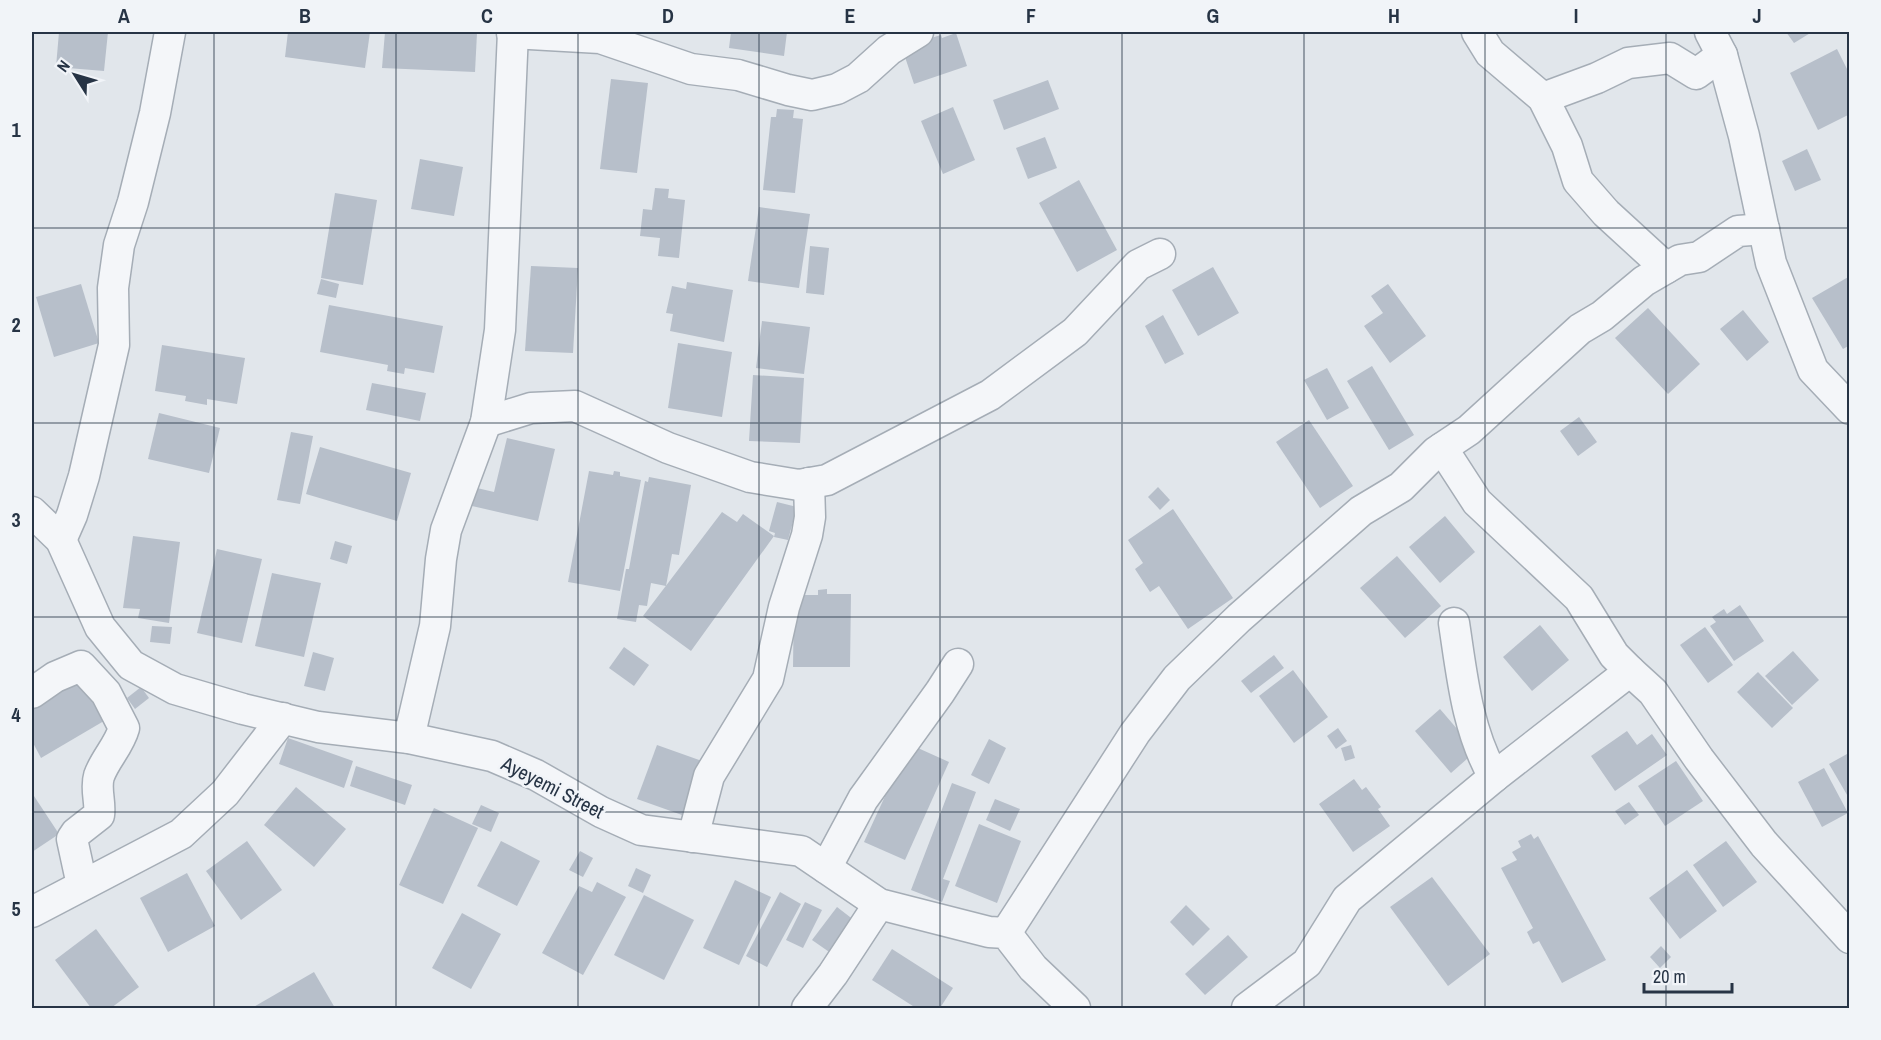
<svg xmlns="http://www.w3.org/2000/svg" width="1881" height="1040" font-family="'Archivo Narrow',sans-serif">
<rect width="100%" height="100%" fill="#e1e6eb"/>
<!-- building -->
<g fill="#b7bfca">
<path d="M59 32H108L104 71 56 67Z"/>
<path d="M288 32H370L365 68 285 57Z"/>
<path d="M385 32 477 33 475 72 382 68Z"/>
<path d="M731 32H787L784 56 729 48Z"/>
<path d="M1786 32H1812L1794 43Z"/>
<path d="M956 33 967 66 914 84 903 51 915 43 941 35 942 38Z"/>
<path d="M1837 49 1850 75V114L1818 130 1790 73Z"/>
<path d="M611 79 648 83 637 173 600 169Z"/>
<path d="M1048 80 1059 109 1004 130 993 100Z"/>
<path d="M953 107 975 160 943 174 921 121Z"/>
<path d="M777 109 794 110 793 118 803 119 795 193 763 190 771 117H776Z"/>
<path d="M1045 137 1057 168 1028 179 1016 148Z"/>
<path d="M1807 149 1821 180 1795 191 1782 161Z"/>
<path d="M420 159 463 167 454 216 411 209Z"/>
<path d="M1079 180 1117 250 1077 272 1039 203Z"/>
<path d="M655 188 669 189 668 198 685 200 679 258 658 256 660 238 640 236 643 209 652 210Z"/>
<path d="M335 193 377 200 363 285 321 278Z"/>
<path d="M759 207 810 214 799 288 748 281Z"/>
<path d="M810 246 829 248 824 295 806 293Z"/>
<path d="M531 266 578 268 573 353 525 351Z"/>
<path d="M1213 267 1239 313 1198 336 1172 290Z"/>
<path d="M1850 276V345L1843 349 1812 298Z"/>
<path d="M321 279 339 284 336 298 317 294Z"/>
<path d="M687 282 733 290 724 342 670 331 673 314 666 313 672 286 686 289Z"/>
<path d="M81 284 99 343 54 357 36 297Z"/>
<path d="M1388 284 1426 336 1390 363 1364 326 1383 313 1371 296Z"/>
<path d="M329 305 443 326 434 373 405 368 404 374 387 371 388 365 320 352Z"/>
<path d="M1648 308 1700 364 1668 394 1615 338Z"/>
<path d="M1743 310 1769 342 1747 361 1720 329Z"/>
<path d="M1163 315 1184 354 1165 364 1145 326Z"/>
<path d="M762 321 810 327 804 374 756 368Z"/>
<path d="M678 343 732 352 722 417 668 408Z"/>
<path d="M162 345 245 358 237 404 207 399V405L185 401 186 396 155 391Z"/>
<path d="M1372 366 1414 435 1389 450 1347 381Z"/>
<path d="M1327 368 1349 408 1327 420 1304 380Z"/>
<path d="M753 375 804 378 800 443 749 441Z"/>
<path d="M372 383 426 393 420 421 366 410Z"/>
<path d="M159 413 220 428 209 473 148 459Z"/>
<path d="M1579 417 1597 442 1578 456 1560 431Z"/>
<path d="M1309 420 1353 486 1320 508 1276 442Z"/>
<path d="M291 432 313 436 300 504 277 500Z"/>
<path d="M507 438 555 449 538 521 472 506 477 488 494 492Z"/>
<path d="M320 447 411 473 397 521 306 494Z"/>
<path d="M589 471 613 475 614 471 620 472V476L641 480 620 591 568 582Z"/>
<path d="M649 477 691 485 679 555 672 554 666 586 651 583 647 606 639 605 636 622 617 619 626 569H629L645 481 648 482Z"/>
<path d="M1158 487 1170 500 1160 510 1148 497Z"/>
<path d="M777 502 797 507 788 540 774 537 775 533 769 531Z"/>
<path d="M1173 509 1233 598 1188 629 1159 586 1150 592 1135 569 1143 563 1128 540Z"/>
<path d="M722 512 737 522 743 514 774 536 691 651 643 616Z"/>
<path d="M1445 516 1475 552 1440 583 1409 547Z"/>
<path d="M133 536 180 542 169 623 138 618 140 609 123 608Z"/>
<path d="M335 541 352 546 347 564 330 559Z"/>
<path d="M217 549 262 559 242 643 197 633Z"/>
<path d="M1397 556 1441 606 1405 638 1360 588Z"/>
<path d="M272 573 321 583 304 657 255 646Z"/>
<path d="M827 589V594H851L850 667H793L794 595H818V590Z"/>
<path d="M1740 605 1764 641 1734 661 1710 626 1716 622 1712 617 1724 609 1727 614Z"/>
<path d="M1540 625 1569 660 1532 691 1503 657Z"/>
<path d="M152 626 172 627 170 644 150 642Z"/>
<path d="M1705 627 1733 665 1708 683 1680 645Z"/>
<path d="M624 647 649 665 634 686 609 668Z"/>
<path d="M1793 651 1819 680 1792 705 1765 676Z"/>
<path d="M313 652 334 658 325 691 304 686Z"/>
<path d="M1274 655 1284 668 1251 693 1241 681Z"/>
<path d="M1293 670 1328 717 1294 743 1259 696Z"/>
<path d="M1758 672 1793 708 1772 728 1737 692Z"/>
<path d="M84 676 109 718 41 758 32 741V706Z"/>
<path d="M141 687 149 698 135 709 127 698Z"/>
<path d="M1440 709 1476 751 1451 773 1415 731Z"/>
<path d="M1338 728 1347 741 1336 749 1327 736Z"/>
<path d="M1627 731 1637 745 1652 734 1667 755 1615 791 1591 756Z"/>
<path d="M288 738 353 761 344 788 279 764Z"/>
<path d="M989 739 1006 748 989 784 971 775Z"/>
<path d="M909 744 949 762 905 860 864 842Z"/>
<path d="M657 745 702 761 682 815 637 799Z"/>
<path d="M1351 745 1355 758 1345 761 1341 748Z"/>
<path d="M1847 754 1850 759V800L1829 764Z"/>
<path d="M1676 761 1703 801 1665 826 1638 786Z"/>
<path d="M356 766 412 785 405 805 350 786Z"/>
<path d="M1824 768 1848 813 1822 827 1798 782Z"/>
<path d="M1354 779 1362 790 1366 787 1381 807 1378 809 1390 826 1353 852 1319 804Z"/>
<path d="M952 783 976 792 943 879 950 881 942 902 911 890Z"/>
<path d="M296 787 346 829 314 867 264 825Z"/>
<path d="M32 793 59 834 32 852Z"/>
<path d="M995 799 1020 809 1010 831 986 820Z"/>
<path d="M1629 802 1639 815 1625 825 1615 811Z"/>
<path d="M481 805 499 813 491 832 472 824Z"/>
<path d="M434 808 478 828 443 904 399 885Z"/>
<path d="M979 824 1021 841 997 903 955 886Z"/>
<path d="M1531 834 1534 839 1538 836 1606 960 1562 983 1539 941 1533 944 1527 932 1533 928 1501 868 1517 860 1512 852 1521 847 1518 841Z"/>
<path d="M247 841 282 890 241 920 206 871Z"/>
<path d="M501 841 540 861 517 906 477 886Z"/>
<path d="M1726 841 1757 882 1723 907 1693 865Z"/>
<path d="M580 851 593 858 583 877 569 870Z"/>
<path d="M636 868 651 875 643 893 628 886Z"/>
<path d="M1687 870 1717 911 1680 939 1649 898Z"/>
<path d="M187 873 215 926 168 952 140 898Z"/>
<path d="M1432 877 1490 954 1448 986 1390 907Z"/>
<path d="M735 880 771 897 739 965 703 948Z"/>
<path d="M597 882 626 897 583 975 542 953 579 886 592 892Z"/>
<path d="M780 892 801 904 767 967 746 956Z"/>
<path d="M644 895 694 920 664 980 614 955Z"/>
<path d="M805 902 822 910 803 948 786 940Z"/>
<path d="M1186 905 1210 929 1193 946 1170 922Z"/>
<path d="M837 907 859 924 835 956 812 940Z"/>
<path d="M462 913 501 934 471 989 432 968Z"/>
<path d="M96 929 139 987 111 1008H91L55 960Z"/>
<path d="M1228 935 1248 957 1205 995 1185 974Z"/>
<path d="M1661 946 1671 957 1660 968 1650 957Z"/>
<path d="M892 949 953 988 940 1008H916L872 980Z"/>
<path d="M314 972 335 1008H252Z"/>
</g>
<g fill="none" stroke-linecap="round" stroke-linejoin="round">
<defs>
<g id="minor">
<path d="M1477 32 1490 53 1543 98 1567 146 1578 181 1606 213 1666 268"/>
<path d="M1710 32 1722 55 1744 136 1771 263 1813 370 1850 409"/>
<path d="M512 33 600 38 691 69 738 75 788 90 812 95 837 89 858 78 889 50 918 32"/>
<path d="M1543 98 1597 78 1628 63 1670 58 1696 74 1722 55"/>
<path d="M486 422 531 408 575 406 668 448 750 477 799 485 827 480 990 395 1075 332 1138 265 1160 254"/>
<path d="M1442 448 1477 502 1579 598 1614 655 1630 671"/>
<path d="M32 512 61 540 100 627 131 665 175 689 243 709 318 727 409 738 492 756 536 775 601 812 641 830 801 851 879 904 989 932 1006 933 1033 968 1075 1008"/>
<path d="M61 540 72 515 84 476 114 345 113 288 119 245 133 202 155 113 170 32"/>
<path d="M1454 623C1462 676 1467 730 1494 777"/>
<path d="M32 693 55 677 81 666 106 693 124 728C119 746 105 759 99 776 95 789 101 802 99 815L76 833 72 839 82 885"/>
<path d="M409 738 435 626 441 559 446 530 486 422 500 330 513 32"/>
<path d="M693 837 709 776 768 679 784 607 807 535 810 517 809 483"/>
<path d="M826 868 863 799 940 692 958 664"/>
<path d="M32 912 181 834 225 793 283 718"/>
<path d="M1006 933 1135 733 1177 678 1239 618 1361 511 1401 487 1436 452 1469 430 1580 329 1602 316 1644 281 1680 260 1699 257 1738 231 1764 229"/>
<path d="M807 1008 833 974 879 904"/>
<path d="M1247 1008 1307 963 1347 899 1494 777 1630 671 1653 692 1699 759 1764 844 1850 938"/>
</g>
</defs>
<!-- minor casing -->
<use href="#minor" stroke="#a5adb6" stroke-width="33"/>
<!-- minor -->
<use href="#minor" stroke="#f4f6f9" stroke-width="30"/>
</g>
<!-- grid -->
<path fill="none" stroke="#273445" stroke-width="1.5" stroke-opacity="0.55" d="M214 32V1008M396 32V1008M578 32V1008M759 32V1008M940 32V1008M1122 32V1008M1304 32V1008M1485 32V1008M1666 32V1008M32 228H1850M32 423H1850M32 617H1850M32 812H1850"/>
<g text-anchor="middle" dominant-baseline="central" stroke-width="5" stroke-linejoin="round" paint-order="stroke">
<!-- street labels -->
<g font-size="20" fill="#273445" stroke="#f1f4f8">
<text transform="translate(553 787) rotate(27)">Ayeyemi Street</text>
</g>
</g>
<!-- border -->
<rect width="1881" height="1040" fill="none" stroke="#f1f4f8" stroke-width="66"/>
<!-- north arrow -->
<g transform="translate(75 75) rotate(307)" stroke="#f1f4f8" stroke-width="4.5" paint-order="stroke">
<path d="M0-4.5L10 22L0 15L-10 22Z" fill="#273445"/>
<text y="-9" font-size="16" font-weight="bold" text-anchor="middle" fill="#273445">N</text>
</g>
<!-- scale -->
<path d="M1644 983v9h88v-9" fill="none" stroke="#273445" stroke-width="3"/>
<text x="1653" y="983" font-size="18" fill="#273445" stroke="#f1f4f8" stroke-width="4.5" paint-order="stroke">20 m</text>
<rect x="33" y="33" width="1815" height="974" fill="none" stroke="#273445" stroke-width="2"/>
<g font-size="20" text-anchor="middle" font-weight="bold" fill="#273445">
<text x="124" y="23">A</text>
<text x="305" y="23">B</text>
<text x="487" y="23">C</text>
<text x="668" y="23">D</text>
<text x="850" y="23">E</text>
<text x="1031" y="23">F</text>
<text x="1213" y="23">G</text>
<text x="1394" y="23">H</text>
<text x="1576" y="23">I</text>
<text x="1757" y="23">J</text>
<text x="16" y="137">1</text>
<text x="16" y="332">2</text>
<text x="16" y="527">3</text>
<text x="16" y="722">4</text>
<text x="16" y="916">5</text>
</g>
</svg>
